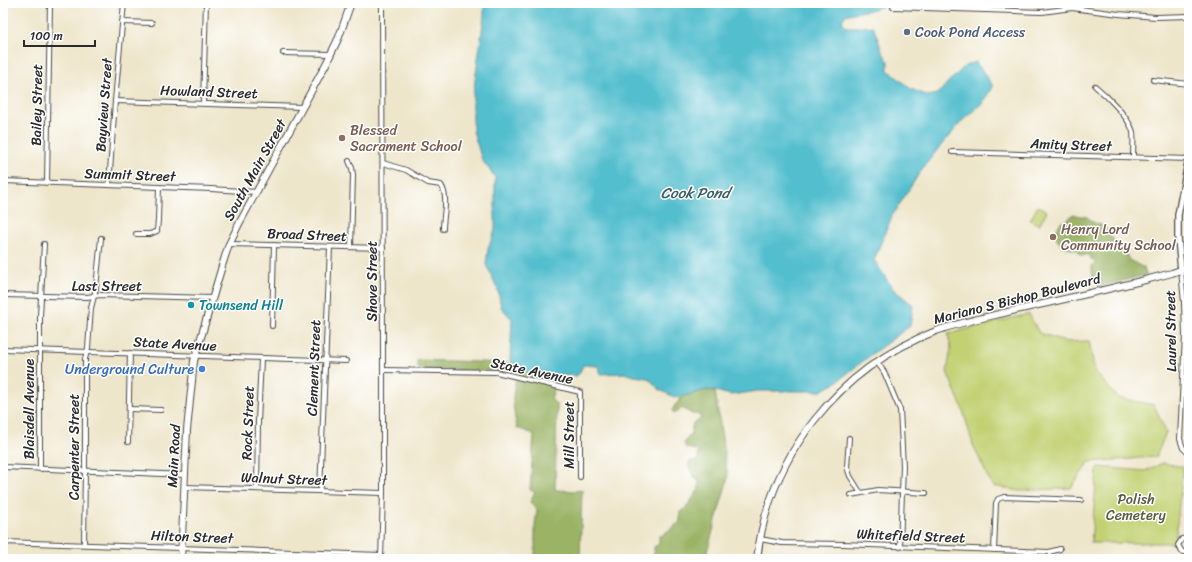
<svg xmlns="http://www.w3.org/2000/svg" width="1192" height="562" font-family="Sriracha,sans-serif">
<rect width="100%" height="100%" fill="#fff"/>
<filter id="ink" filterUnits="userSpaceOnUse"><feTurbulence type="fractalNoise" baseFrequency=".025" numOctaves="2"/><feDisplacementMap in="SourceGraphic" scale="8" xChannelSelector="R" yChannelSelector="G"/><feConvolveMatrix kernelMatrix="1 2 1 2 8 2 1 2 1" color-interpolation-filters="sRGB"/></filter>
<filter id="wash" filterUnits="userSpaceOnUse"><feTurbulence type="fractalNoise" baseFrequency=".012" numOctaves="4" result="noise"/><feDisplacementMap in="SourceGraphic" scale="16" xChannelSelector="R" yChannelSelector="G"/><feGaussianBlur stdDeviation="0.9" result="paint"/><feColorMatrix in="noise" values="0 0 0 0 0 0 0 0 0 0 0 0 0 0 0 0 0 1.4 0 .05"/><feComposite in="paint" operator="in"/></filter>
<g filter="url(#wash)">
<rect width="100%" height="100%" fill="#eee6cb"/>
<!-- green -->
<g fill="#c3d173" stroke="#777e4f">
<path d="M1038 206 1047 211 1039 225 1030 220Z"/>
<path d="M1029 314 1039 333 1068 342 1089 341 1095 372 1118 398 1154 405 1166 432 1156 457 1089 462 1071 488 1020 491 992 486 973 445 963 410 947 372 951 348 948 334Z"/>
<path d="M1163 463 1183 467 1175 543H1091L1097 470 1099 467 1145 471Z"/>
</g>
<!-- forest -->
<g fill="#9ab365" stroke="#626f48">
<path d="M1075 215 1087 217 1095 223 1104 226 1109 231 1110 236 1124 250 1129 260 1144 268 1146 274V275L1101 286C1093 280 1092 276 1092 266L1095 263 1094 260 1091 259 1088 254 1083 256 1079 254V250C1062 250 1050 240 1060 223L1068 220 1071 216Z"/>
<path d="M417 360 512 363 515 368 537 374 556 376 557 379 551 399 557 405V410L555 489 556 490 575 491 582 490 580 559H535V525L537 510 530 502 535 492 530 490 534 434 517 428C513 408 511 398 516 379L495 371 418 369Z"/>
<path d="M707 390 715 391 728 478 705 559H654V547L659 544V536H661L680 522V513L685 509 697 492 699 489V482C694 476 688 471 689 462L698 460V450L686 448C682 440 688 440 691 433 692 430 692 426 693 423L700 419 701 418 698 414H692L682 408 674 413 672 411 675 405 681 399 679 397Z"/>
</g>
<!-- water -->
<path fill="#53bece" stroke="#3f747c" d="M484 3H890C876 11 860 11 845 15L842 21 846 27H858L873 26 882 51 888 61V70L911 89 928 96 938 94 948 82 955 76 965 66 976 62 993 86 982 104 964 119 938 149 922 169 892 216 874 260 893 289 913 305 910 326 876 351 834 384 821 391H758L731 395 715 391 707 390 676 398 660 390 648 378 634 376 624 373 601 374 598 366 583 365 580 372 577 376 537 374 515 368 510 360 512 319 501 307 498 290 486 264 488 249 495 230V177L482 160 473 131V95L484 16Z"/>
</g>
<g filter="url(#ink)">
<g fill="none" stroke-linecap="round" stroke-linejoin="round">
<defs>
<g id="minor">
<path d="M893 7 1042 12 1072 8 1119 14 1156 17 1189 16"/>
<path d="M122 22 152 23"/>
<path d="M283 53 331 54"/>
<path d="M1153 80 1189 84"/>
<path d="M1095 86C1106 95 1129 117 1133 132 1134 140 1133 149 1133 157"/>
<path d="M115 101 302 107"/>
<path d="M203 103 206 3"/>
<path d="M952 152 1189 159"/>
<path d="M349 161 352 168 353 175 351 247"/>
<path d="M383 163 406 170 428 183 441 185C449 197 443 215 443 229"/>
<path d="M3 181 211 189 256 192"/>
<path d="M47 183 50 3"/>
<path d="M109 185 115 101 124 3"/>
<path d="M136 234H150L157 231 158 220 159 187"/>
<path d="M229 244 383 248"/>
<path d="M1181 270 1184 303 1185 335 1180 439 1183 448 1189 454"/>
<path d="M3 295 87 297 100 295 212 298"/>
<path d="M272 326 274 245"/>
<path d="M3 349 346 361"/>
<path d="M877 362 884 372 900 410 903 466 900 547"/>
<path d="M383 370 496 372 580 392V477"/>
<path d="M129 409 161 410"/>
<path d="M849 438 847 467 850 476 860 492"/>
<path d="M128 442 130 353"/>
<path d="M3 467 185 475"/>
<path d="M40 469V316L44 244"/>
<path d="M184 487 383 493"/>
<path d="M257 489 258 422 261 359"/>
<path d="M320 491 330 247"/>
<path d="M851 495 878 490 926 493"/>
<path d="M1189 538 1182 539 1178 545 1182 552H1189"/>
<path d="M760 539 782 543 843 544 1049 552 1060 549"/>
<path d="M3 542 381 555"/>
<path d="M84 544 85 471V359L88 348 91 308 96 288 101 238"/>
<path d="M994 550 996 503 998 499 1004 497 1081 500"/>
<path d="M381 559 383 493V354L382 3"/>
</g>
<path id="tertiary" d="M1181 270 1178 238V215L1189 157"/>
<g id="secondary">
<path d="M181 559 187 430 194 361 222 266 229 244 240 222 326 64 339 37 351 3"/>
<path d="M757 559C769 455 839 368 936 331 961 322 987 317 1012 311 1056 301 1101 291 1145 280L1172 273 1189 267"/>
</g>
</defs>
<!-- minor casing -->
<use href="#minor" stroke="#484743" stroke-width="6"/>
<!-- tertiary casing -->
<use href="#tertiary" stroke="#484743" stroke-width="8"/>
<!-- secondary casing -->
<use href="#secondary" stroke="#484743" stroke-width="8"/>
<!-- minor -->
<use href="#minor" stroke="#fff" stroke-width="4"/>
<!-- tertiary -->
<use href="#tertiary" stroke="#fff" stroke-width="5.5"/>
<!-- secondary -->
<use href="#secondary" stroke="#fff" stroke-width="6"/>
</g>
</g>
<!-- markers -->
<circle fill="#5c6f8a" stroke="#fff" stroke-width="1.5" cx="907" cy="32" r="4"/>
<g fill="#8d6e63" stroke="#fff" stroke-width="1.5">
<circle cx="342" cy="138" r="4"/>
<circle cx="1053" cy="237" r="4"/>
</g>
<circle fill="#0f9aa8" stroke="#fff" stroke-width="1.5" cx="191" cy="305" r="4"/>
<circle fill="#3f7fe0" stroke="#fff" stroke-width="1.5" cx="202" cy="369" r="4"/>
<g text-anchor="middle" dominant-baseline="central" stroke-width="3" stroke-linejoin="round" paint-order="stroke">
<!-- service labels -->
<g font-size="14" fill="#4e5e75" stroke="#fff" text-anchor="start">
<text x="915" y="32">Cook Pond Access</text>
</g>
<!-- street labels -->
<g font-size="14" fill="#2b2b2b" stroke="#fff">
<text transform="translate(209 92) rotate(2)">Howland Street</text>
<text transform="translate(37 105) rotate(-89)">Bailey Street</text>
<text transform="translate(104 105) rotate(-86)">Bayview Street</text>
<text transform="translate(1071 145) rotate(2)">Amity Street</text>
<text transform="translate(255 170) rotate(-61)">South Main Street</text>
<text transform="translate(130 175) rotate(2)">Summit Street</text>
<text transform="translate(307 235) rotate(2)">Broad Street</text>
<text transform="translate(372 281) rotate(-90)">Shove Street</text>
<text x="107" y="286">Last Street</text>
<text transform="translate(1017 299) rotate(-14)">Mariano S Bishop Boulevard</text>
<text transform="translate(1171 331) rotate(-91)">Laurel Street</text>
<text transform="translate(175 344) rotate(3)">State Avenue</text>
<text transform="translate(314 368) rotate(-88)">Clement Street</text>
<text transform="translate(532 371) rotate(12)">State Avenue</text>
<text transform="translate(29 409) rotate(-90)">Blaisdell Avenue</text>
<text transform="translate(248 423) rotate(-88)">Rock Street</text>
<text transform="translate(569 435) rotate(-90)">Mill Street</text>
<text transform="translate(74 447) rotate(-90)">Carpenter Street</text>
<text transform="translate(174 456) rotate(-87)">Main Road</text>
<text transform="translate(284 479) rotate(2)">Walnut Street</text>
<text transform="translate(911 536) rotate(2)">Whitefield Street</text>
<text transform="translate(192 537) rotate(2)">Hilton Street</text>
</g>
<!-- education labels -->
<g font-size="14" fill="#785e54" stroke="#fff" text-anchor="start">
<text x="350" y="130">Blessed<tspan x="350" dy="16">Sacrament School</tspan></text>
<text x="1061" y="229">Henry Lord<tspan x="1061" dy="16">Community School</tspan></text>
</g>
<!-- culture labels -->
<g font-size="14" fill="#0d838f" stroke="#fff" text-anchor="start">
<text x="199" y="305">Townsend Hill</text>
</g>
<!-- shop labels -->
<g font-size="14" fill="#366cbe" stroke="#fff" text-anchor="end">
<text x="194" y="369">Underground Culture</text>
</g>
<!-- park labels -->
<g font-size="14" fill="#595d41" stroke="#fff">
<text x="1136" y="499">Polish<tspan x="1136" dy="16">Cemetery</tspan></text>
</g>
<!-- water labels -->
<g font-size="15" font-style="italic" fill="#395e64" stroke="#fff">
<text x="695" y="193">Cook Pond</text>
</g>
</g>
<!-- margin -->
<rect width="1192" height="562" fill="none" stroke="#fff" stroke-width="16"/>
<!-- scale -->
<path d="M24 40v6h71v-6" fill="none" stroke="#2b2b2b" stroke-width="2"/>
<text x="30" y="40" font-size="12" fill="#2b2b2b" stroke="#ffffff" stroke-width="3" paint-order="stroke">100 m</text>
</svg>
